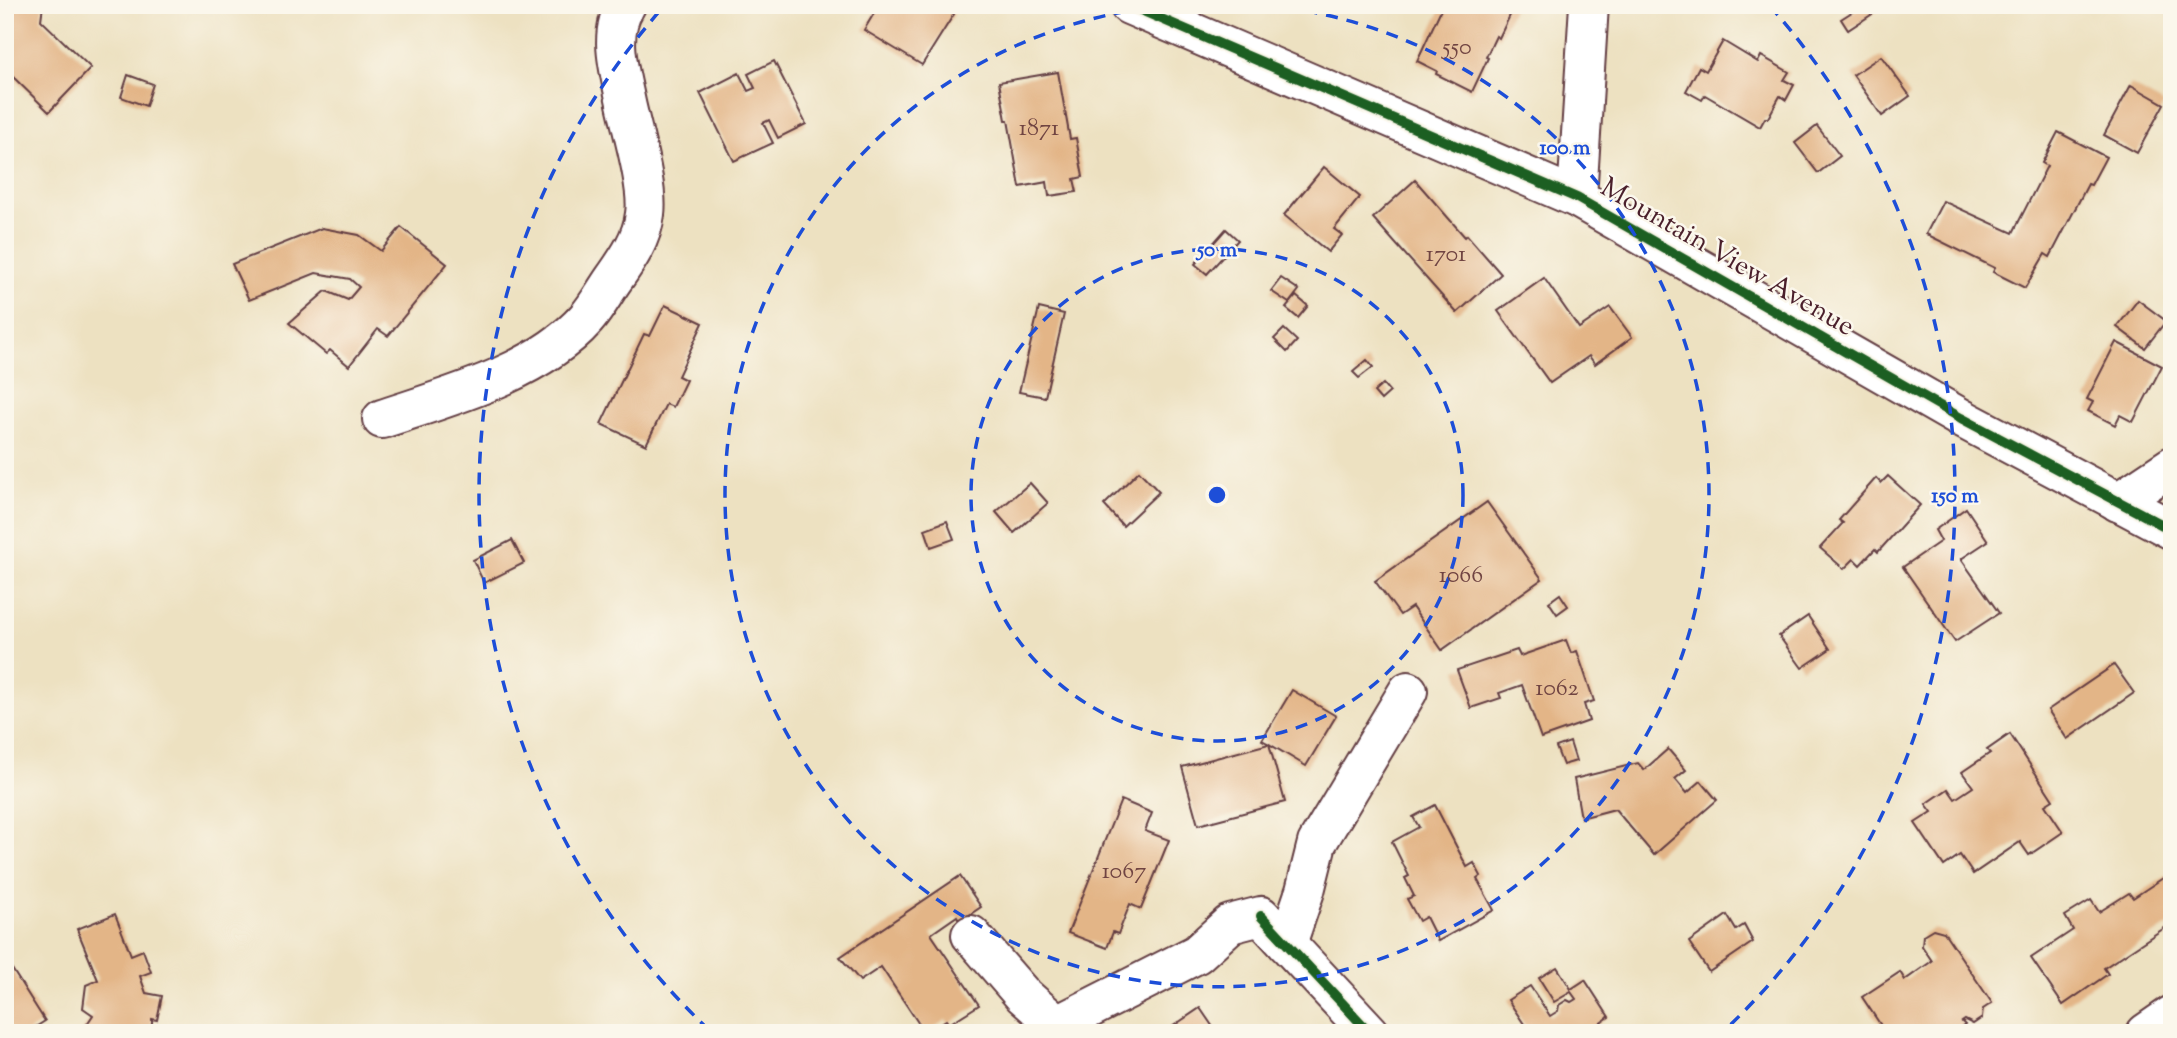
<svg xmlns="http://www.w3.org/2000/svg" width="2177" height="1038" font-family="'Sorts Mill Goudy',serif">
<rect width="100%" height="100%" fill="#fbf7ec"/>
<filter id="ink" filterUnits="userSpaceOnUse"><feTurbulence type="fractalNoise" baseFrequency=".0143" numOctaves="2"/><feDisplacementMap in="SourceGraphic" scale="14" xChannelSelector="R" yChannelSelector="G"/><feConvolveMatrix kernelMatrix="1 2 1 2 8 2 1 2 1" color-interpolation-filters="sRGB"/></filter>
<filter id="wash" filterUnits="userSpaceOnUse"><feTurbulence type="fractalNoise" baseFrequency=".00686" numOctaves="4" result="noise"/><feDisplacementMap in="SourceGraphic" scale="28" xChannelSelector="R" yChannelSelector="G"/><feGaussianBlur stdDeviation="1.57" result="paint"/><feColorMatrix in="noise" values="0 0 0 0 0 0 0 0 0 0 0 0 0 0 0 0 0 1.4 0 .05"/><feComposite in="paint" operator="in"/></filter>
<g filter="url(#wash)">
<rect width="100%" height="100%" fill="#ede1c1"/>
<g id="blocks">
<!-- building -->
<g fill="#e3b587">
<path d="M5 5H43L41 20 91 68 49 112 7 71 5 72Z"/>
<path d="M879 5H939L954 14 922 65 864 30Z"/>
<path d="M1443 5H1515L1499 38 1496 36 1486 57 1488 58 1472 92 1436 74 1437 71 1417 61Z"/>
<path d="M1863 5H1882L1883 7 1848 30 1841 19Z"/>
<path d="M1723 41 1758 62 1761 56 1789 72 1784 80 1794 85 1786 100 1780 96 1768 118H1765L1760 127 1705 95 1702 100 1686 91 1699 67 1706 71Z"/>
<path d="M1881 56 1910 96 1882 116 1853 75Z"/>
<path d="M774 61 806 124 778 138 769 120 763 123 773 143 734 161 700 93 739 73 748 91 755 88 748 74Z"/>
<path d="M1058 72 1070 139 1076 138 1083 177 1074 179 1077 192 1049 196 1047 182 1020 187 1008 120H1006L999 82Z"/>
<path d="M128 75 153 84 146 106 121 97Z"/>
<path d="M2131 85 2164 104 2137 153 2104 135Z"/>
<path d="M1817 126 1840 156 1818 173 1795 143Z"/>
<path d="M2058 132 2106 157 2091 185 2088 184 2050 257 2045 254 2025 288 1993 272 1995 268 1926 234 1943 201 2013 233 2047 166 2042 163Z"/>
<path d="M1324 167 1360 197 1334 229 1342 235 1328 252 1284 215Z"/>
<path d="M1415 180 1465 237 1467 235 1501 274 1457 313 1373 218Z"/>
<path d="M401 227 447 264 388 336 378 329 349 366 330 350 326 354 289 323 326 291 348 300 359 287 350 279 316 273 249 300 232 264 322 228 359 235 381 251Z"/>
<path d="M1226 229 1238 240 1207 274 1195 264Z"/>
<path d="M1281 278 1299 290 1289 303 1271 291Z"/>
<path d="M1544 278 1579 328 1610 307 1632 337 1595 364 1589 356 1550 383 1498 311Z"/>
<path d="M1296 296 1308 306 1298 318 1286 308Z"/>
<path d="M2138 300 2166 321 2145 348 2117 327Z"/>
<path d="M665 305 703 323 678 376 686 380 673 407 666 404 646 445 601 424 644 334 650 336Z"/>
<path d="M1039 308 1064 314 1045 397 1019 392Z"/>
<path d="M1284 329 1297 341 1287 352 1274 339Z"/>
<path d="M2116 342 2162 366 2133 422 2120 415 2115 425 2088 411 2093 402 2087 399Z"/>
<path d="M1367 360 1373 367 1359 378 1353 372Z"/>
<path d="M1383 384 1390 392 1381 400 1374 392Z"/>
<path d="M1139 471 1159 492 1123 526 1104 505Z"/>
<path d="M1888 476 1920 505 1878 552 1875 549 1860 565 1854 559 1844 569 1820 548 1843 523 1839 520 1876 478 1881 483Z"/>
<path d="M1030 483 1048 503 1014 533 996 512Z"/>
<path d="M1487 502 1542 579 1442 650 1412 607 1400 615 1375 581Z"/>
<path d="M1966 508 1988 541 1961 559 1999 613 1955 642 1903 567 1941 541 1935 530Z"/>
<path d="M947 521 954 539 931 547 925 529Z"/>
<path d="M512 540 524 563 484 583 473 560Z"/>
<path d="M1560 594 1568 606 1557 614 1549 602Z"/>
<path d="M1808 616 1830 649 1802 668 1779 636Z"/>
<path d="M1566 640 1571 653 1577 651 1594 701 1584 704 1589 721 1541 738 1522 685 1499 693 1501 698 1471 708 1457 670 1517 650 1520 656Z"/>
<path d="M2114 665 2134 693 2067 739 2048 710Z"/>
<path d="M1292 690 1336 716 1306 766 1269 744 1285 802 1198 825 1182 767 1269 744 1262 740Z"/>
<path d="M2010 734 2053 800 2045 805 2063 832 2029 855 2020 842 1973 874 1960 855 1944 866 1915 823 1932 812 1926 804 1948 789 1955 799 1973 787 1962 772 1990 753 1987 750Z"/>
<path d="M1570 742 1576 761 1563 765 1556 747Z"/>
<path d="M1668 749 1686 770 1675 779 1687 793 1701 781 1717 800 1654 855 1615 809 1581 818 1574 779 1638 763 1644 770Z"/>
<path d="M1121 800 1152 813 1145 831 1169 840 1141 909 1130 904 1118 934 1113 932 1107 948 1068 933Z"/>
<path d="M1435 805 1467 867 1474 863 1481 876 1477 879 1494 910 1438 941 1426 917 1419 921 1407 899 1414 896 1405 878 1409 876 1392 842 1419 827 1413 817Z"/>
<path d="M2172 872V923L2104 968 2108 974 2063 1005 2031 958 2073 930 2065 916 2091 900 2099 912 2129 893 2133 898Z"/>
<path d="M960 876 981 907 960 921 957 916 931 934 979 1005 949 1024 946 1020 925 1033 881 967 860 981 840 957Z"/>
<path d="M115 914 131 955 143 950 151 972 140 976 146 993 162 996 157 1020 152 1019V1024L146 1033H81L93 1015 83 1008 86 985 98 980 77 929Z"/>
<path d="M1727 915 1736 930 1744 925 1753 942 1709 972 1689 942Z"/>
<path d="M1933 929 1944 932 1992 1003 1983 1009 1982 1018 1973 1024 1965 1020 1962 1022 1965 1025 1954 1033H1886L1862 997 1900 972 1905 980 1932 961 1922 946 1923 935Z"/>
<path d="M5 958 45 1021 26 1033H14L5 1019Z"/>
<path d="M1557 967 1571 989 1585 980 1609 1017 1586 1033H1530L1508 1000 1530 986 1550 1016 1558 1011 1559 1005 1567 1000 1571 1002 1576 999 1571 992 1554 1002 1539 978Z"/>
<path d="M1200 1008 1217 1033H1163Z"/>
</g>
</g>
</g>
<g filter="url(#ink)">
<use href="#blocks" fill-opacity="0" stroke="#623c42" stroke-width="2"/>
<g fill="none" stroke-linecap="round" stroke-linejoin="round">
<defs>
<g id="minor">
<path d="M1129 5 1577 198 1961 418 2172 530"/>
<path d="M1577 198 1589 5"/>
<path d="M382 419C448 397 538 373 586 319 596 308 604 293 613 280 628 259 642 239 645 214 649 188 632 131 626 103 620 72 607 34 626 5"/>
<path d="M2118 502 2172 466"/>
<path d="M971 935 1023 995 1057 1025 1197 954 1230 924 1261 916 1370 1033"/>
<path d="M1287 944 1305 891 1317 843 1408 691"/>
<path d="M2146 1033 2172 1015"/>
</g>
</defs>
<!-- minor casing -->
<use href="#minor" stroke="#623c42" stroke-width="42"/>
<!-- minor -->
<use href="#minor" stroke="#fff" stroke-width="38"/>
<defs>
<g id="cycleway">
<path d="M1129 5 1577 198 1961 418 2172 530"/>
<path d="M1261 916 1370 1033"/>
</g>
</defs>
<!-- cycleway casing -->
<use href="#cycleway" stroke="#fbf7ec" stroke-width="15"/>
<!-- cycleway -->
<use href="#cycleway" stroke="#1b5e20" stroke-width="10"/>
</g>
</g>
<!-- distance rings -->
<g fill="none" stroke="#1d4ed8" stroke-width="3.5" stroke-dasharray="12 9">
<circle cx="1217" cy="495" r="246"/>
<path d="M1264 5A492 492 0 1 1 1170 5"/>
<path d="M709 1030A738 738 0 0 1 664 6M1770 6A738 738 0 0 1 1725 1030"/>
</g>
<g text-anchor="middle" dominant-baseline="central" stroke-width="5" stroke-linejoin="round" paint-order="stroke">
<!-- number labels -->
<g font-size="24" fill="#704442">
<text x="1457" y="48">550</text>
<text x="1039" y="129">1871</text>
<text x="1446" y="255">1701</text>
<text x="1461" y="576">1066</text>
<text x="1557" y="689">1062</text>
<text x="1124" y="872">1067</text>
</g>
<!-- street labels -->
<g font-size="28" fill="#4a1f2b" stroke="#fbf7ec">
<text transform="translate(1727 258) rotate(30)">Mountain View Avenue</text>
</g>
</g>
<circle cx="1217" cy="495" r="10" fill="#1d4ed8" stroke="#fbf7ec" stroke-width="3.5"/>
<g font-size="21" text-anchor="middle" font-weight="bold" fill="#1d4ed8" stroke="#fbf7ec" stroke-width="5" stroke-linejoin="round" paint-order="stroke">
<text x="1565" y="154">100 m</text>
<text x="1217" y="256">50 m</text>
<text x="1955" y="502">150 m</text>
</g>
<!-- margin -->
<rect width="2177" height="1038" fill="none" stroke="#fbf7ec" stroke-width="28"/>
</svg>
